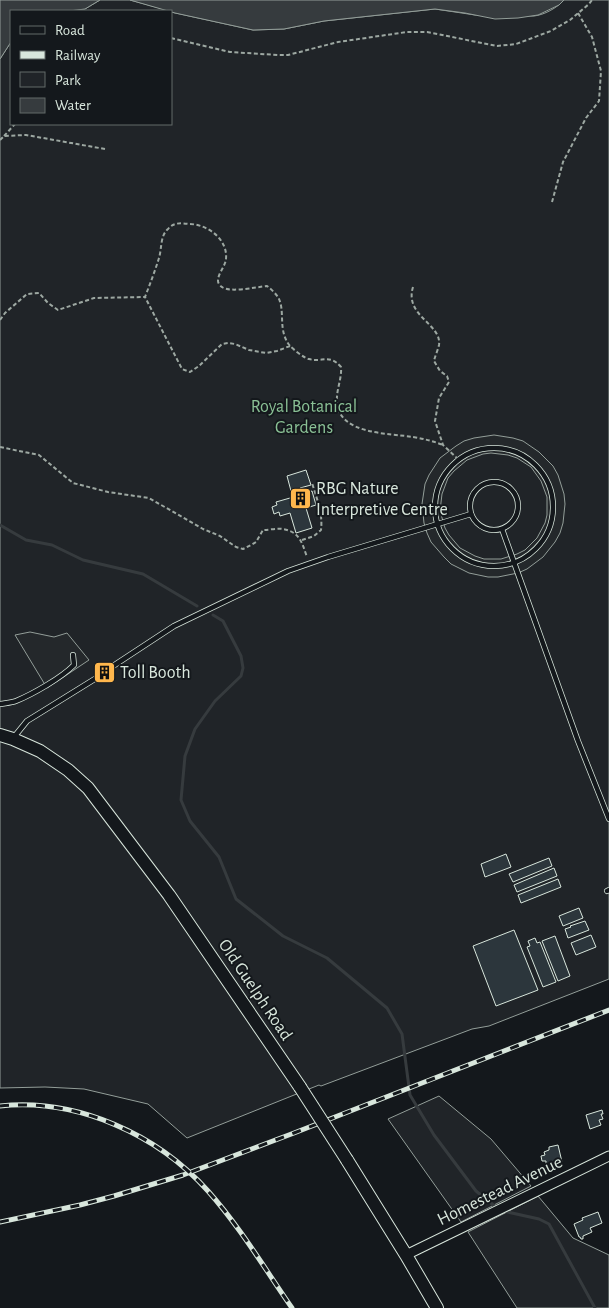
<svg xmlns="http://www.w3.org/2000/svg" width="609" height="1308" font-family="'Alegreya Sans',sans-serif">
<rect width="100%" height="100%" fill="#14181c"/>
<!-- green -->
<g fill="#202428" stroke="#939e99">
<path d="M100 0H130L170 11H69L85 9Z"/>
<path d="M564 0H609V979L489 1026 472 1029 321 1086 319 1085 187 1138 148 1104 84 1089 45 1087 0 1088V59L11 42V124H171V12L253 30 284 29 324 21 435 9 475 15 534 16C544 15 557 8 564 0Z"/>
<path d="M439 1096 491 1139 531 1186 461 1222 388 1119Z"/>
<path d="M538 1196 573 1238 609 1255V1308H517L468 1232Z"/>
</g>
<!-- parking -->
<g fill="#24282b" stroke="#939e99" fill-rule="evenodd">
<path d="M494 435 513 438 523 441 539 452 553 466 558 475 564 494 565 504 563 523 560 533 555 542 543 557 527 569 518 573 498 577H488L469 573 451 564 444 557 431 542 427 533 424 523 422 504 425 484 429 475 440 458 456 446 464 441 474 438ZM491 453 508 455 517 458 531 467 541 481 547 497V515L545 523 537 538 525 550 517 554 501 559H484L475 556 460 548 449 535 445 528 440 511 442 494 448 478 454 471 467 460 483 454Z"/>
<path d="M30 632 54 637 67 633 89 660 47 688 15 635Z"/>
</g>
<!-- water -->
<g fill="#363b3e" stroke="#939e99">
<path d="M0 0H100L85 9 69 11H11V42L0 59Z"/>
<path d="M130 0H564L559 5 538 15 518 18 495 19 465 13 435 9 324 21 284 29 253 30 175 13Z"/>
</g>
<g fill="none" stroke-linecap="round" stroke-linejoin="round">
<!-- stream -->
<g stroke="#363b3e" stroke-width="3">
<path d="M0 525 26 540 52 545 83 560 143 574 197 606"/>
<path d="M213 615 223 621 241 656 243 668 241 676 215 701 195 729 185 756 181 800 190 821 219 857 236 899 283 936 327 958 387 1008 402 1034 410 1095 434 1135 476 1191 497 1208"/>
<path d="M503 1211 539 1219 549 1224 595 1308"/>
</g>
</g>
<!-- building -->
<g fill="#2c363c" stroke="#d8e6dc">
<path d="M306 470 311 485 300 488 302 494 312 491 316 505 306 508 312 528 296 533 290 513 280 516 279 512 274 514 272 507 277 505 276 502 297 496 296 489 291 491 287 476Z"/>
<path d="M506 854 511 867 485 877 481 864Z"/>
<path d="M549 858 552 866 513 882 509 874Z"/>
<path d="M554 868 557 876 517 892 514 885Z"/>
<path d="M558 879 561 887 521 903 518 895Z"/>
<path d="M579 908 583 918 563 926 559 916Z"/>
<path d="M585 921 589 930 568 938 565 929 571 927 570 926Z"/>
<path d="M514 930 538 990 496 1006 473 946Z"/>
<path d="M591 935 596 947 576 955 571 943Z"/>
<path d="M555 936 570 976 558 981 542 941Z"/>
<path d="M535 938 537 943 540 942 556 982 543 987 527 947 530 946 528 941Z"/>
<path d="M602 1110 603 1114H601L603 1119 599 1120 601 1125 590 1129 586 1115Z"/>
<path d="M558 1145 562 1162 557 1163 558 1166 553 1167 552 1164 546 1165V1161H542L541 1156 545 1155 544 1152 549 1150V1147Z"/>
<path d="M598 1212 602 1223 590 1228 592 1232 583 1236V1239H581L580 1237H579L574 1224 583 1220 582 1218Z"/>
</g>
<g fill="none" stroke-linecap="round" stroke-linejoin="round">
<defs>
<g id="lane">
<circle cx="494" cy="507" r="59"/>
<circle cx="494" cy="506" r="24"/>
<path d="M502 529 578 741 609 819"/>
<path d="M98 677V670L104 666 110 668"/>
<path d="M0 704C5 703 11 703 16 701 33 694 61 678 74 665L73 655"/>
<path d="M14 737 27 721 98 677 104 678 110 674V668L174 626 288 571 328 557 471 514"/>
<path d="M607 891 609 890"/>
</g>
<path id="street" d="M406 1255 609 1156"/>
<g id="secondary">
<path d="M0 735 13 739 40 751 68 770 88 788 169 895 300 1087"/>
<path d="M347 1160 406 1255 437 1308"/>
</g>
</defs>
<!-- lane casing -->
<use href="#lane" stroke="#d8e6dc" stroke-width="6"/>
<!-- street casing -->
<use href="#street" stroke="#d8e6dc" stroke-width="11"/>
<!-- secondary casing -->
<use href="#secondary" stroke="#d8e6dc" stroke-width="14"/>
<!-- path -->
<g stroke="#9da8a2" stroke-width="2" stroke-dasharray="4 2.5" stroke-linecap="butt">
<path d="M171 38 230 52 278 55H288L338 42 407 32H427L497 46 516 44 551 31 570 20 589 4 592 0"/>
<path d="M4 136 15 124"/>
<path d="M0 140 4 136 26 135 105 149"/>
<path d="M552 202 563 162 586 118 599 101 601 71 592 37 578 13"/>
<path d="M413 287C404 316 442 324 439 345 438 350 435 356 434 361L440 371 447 376 449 382 439 398 435 421 443 445 458 459"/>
<path d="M0 320 5 313 27 294 39 293 48 303 58 310 94 298 145 297"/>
<path d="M290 346 277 351 266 353 249 350 235 344 228 343 222 344 199 366 190 372 182 369 145 297C150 284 155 271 159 258 162 248 160 236 168 229 174 222 181 223 189 224 207 224 228 239 226 259 225 267 218 273 218 281 218 283 220 286 222 287 230 293 256 287 267 286 271 289 275 293 278 297 286 311 277 330 290 346 293 349 305 359 309 359 322 363 329 353 341 367 342 379 336 390 337 402 339 435 389 433 413 437 424 439 433 441 443 445"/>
<path d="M0 447 39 455 73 483 108 492 149 498 203 529 220 536 236 547 243 549 251 545 256 542 263 530C269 530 277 528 283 529 300 532 302 543 307 557"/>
<path d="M302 540 314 536 321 530C323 514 317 499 312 483"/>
</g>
<!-- lane -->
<use href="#lane" stroke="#14181c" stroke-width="4.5"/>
<!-- street -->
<use href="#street" stroke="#14181c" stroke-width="9"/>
<!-- secondary -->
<use href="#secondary" stroke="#14181c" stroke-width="12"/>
<defs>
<g id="rail">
<path d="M0 1106C77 1098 157 1134 208 1191 240 1227 265 1269 292 1308"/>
<path d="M0 1222 80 1205 114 1196 183 1175 294 1133 609 1010"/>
</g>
</defs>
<!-- rail casing -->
<use href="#rail" stroke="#d8e6dc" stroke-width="5"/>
<!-- rail -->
<use href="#rail" stroke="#14181c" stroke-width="3" stroke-dasharray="9" stroke-linecap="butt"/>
<defs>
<path id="secondary-bridge" d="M300 1087 347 1160"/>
</defs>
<!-- secondary-bridge casing -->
<use href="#secondary-bridge" stroke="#d8e6dc" stroke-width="14" stroke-linecap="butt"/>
<!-- secondary-bridge -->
<use href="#secondary-bridge" stroke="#14181c" stroke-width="12"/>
</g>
<!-- icons -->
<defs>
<symbol id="building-square" viewBox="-11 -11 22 22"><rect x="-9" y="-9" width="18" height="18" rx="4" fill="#ffb74d" stroke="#14181c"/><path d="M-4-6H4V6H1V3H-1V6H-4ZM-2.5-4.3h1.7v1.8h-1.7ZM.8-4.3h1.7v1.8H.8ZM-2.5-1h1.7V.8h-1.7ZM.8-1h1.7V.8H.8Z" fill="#111"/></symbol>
</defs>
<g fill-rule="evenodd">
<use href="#building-square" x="288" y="486" width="25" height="25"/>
<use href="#building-square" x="92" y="660" width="25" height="25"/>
</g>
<g text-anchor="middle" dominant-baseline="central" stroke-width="4" stroke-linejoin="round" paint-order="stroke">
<!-- park labels -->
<g font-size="18" fill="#8ac095" stroke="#14181c">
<text x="304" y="407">Royal Botanical<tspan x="304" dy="21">Gardens</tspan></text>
</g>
<!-- poi labels -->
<g font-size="18" fill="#d8e6dc" stroke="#14181c" text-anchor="start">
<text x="316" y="489">RBG Nature<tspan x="316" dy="21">Interpretive Centre</tspan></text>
<text x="120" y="673">Toll Booth</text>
</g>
<!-- street labels -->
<g font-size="18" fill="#d8e6dc" stroke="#14181c">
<text transform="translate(255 990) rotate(56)">Old Guelph Road</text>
<text transform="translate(500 1191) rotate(-26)">Homestead Avenue</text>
</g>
</g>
<!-- legend -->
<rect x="10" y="10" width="162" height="115" fill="#14181c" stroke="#626a69"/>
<rect x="20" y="26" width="25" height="8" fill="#14181c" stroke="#626a69"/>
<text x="55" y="35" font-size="15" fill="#d8e6dc">Road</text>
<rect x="20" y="51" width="25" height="8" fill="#d8e6dc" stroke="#626a69"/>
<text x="55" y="60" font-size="15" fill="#d8e6dc">Railway</text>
<rect x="20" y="72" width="25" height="15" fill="#202428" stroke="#626a69"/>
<text x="55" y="85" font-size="15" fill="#d8e6dc">Park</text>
<rect x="20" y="98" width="25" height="15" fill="#363b3e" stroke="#626a69"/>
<text x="55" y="110" font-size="15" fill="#d8e6dc">Water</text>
</svg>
